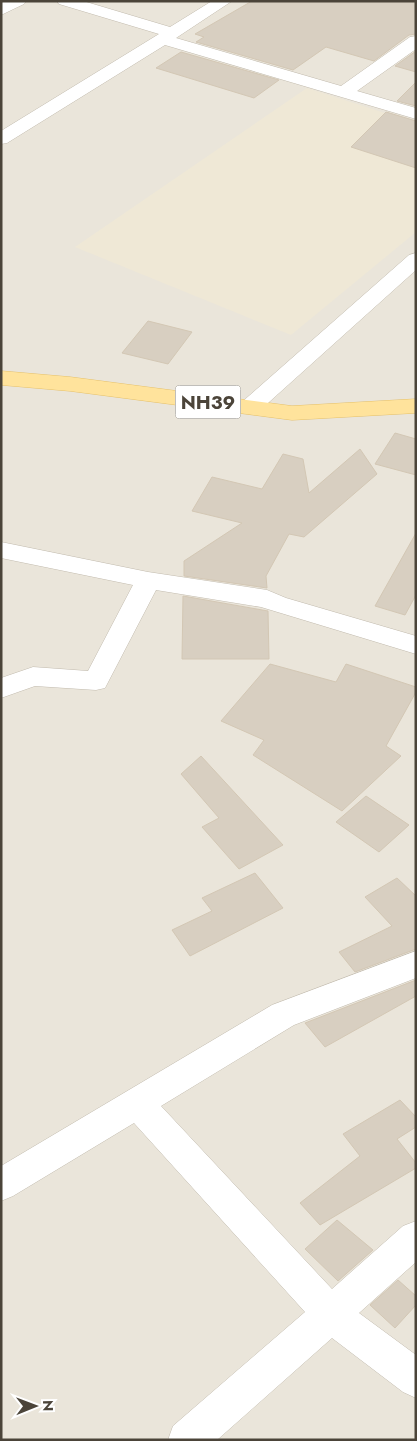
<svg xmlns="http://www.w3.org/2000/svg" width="417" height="1441" font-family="Jost,sans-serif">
<rect width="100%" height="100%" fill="#f6f3ec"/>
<!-- residential -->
<rect fill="#eae5da" x="1" y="1" width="415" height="1439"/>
<!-- education -->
<path fill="#efe8d6" d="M307 88 416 123V232L291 335 75 247Z"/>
<!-- building -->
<g fill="#d8cfc1" stroke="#d3c7b4">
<path d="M252 1H416V34L409 35 374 61 326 47 293 70 196 42 204 37 195 34Z"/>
<path d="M416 51V72L395 66Z"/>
<path d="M181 52 279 80 254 98 156 68Z"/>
<path d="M416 82V106L397 101Z"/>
<path d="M386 112 416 121V168L351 147Z"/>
<path d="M148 321 192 332 168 364 122 353Z"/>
<path d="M395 433 416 439V475L375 464Z"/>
<path d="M360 449 377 474 304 537 289 534 266 576 267 588 184 576V561L242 523 192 511 212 477 262 489 283 454 303 459 309 493Z"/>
<path d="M416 533V595L405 615 375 606Z"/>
<path d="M183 596 268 611 269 659H182Z"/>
<path d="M270 664 336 682 346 664 416 687V692L386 746 401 756 342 811 253 755 264 740 221 721Z"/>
<path d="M201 756 283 845 239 869 202 827 219 818 181 774Z"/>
<path d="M366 796 409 825 379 852 336 822Z"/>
<path d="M255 873 283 908 190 956 172 930 212 911 202 898Z"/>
<path d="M397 878 416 896V949L355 972 339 952 392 926 365 897Z"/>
<path d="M416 980V996L325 1047 305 1023Z"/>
<path d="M400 1100 416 1117V1127L397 1139 416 1163V1168L320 1225 300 1203 360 1156 343 1134Z"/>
<path d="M337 1220 373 1250 338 1281 305 1249Z"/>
<path d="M398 1280 416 1296V1305L395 1328 370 1305Z"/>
</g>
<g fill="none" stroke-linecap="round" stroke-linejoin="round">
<defs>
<g id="minor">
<path d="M5 1H26L24 4 1 15V3Z"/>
<path d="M57 1H83L170 27 212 1H232L176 38 341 86 410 37 416 36V49L357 91 416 108V119L165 45 7 143 1 144V131L159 34 59 4Z"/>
<path d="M416 253V270L258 412 250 414 242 412 239 407 242 402 409 255Z"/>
<path d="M1 542 148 572 267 590 286 598 416 636V654L261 607 156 590 105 688 96 690 35 686 1 698V678L33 667 88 671 133 585 1 558Z"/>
<path d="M416 951V978L294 1025 161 1106 332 1289 403 1226 416 1221V1262L359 1313 416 1355V1398L403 1392 332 1338 217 1440H168L173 1426 305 1312 134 1123 13 1196 1 1201V1166L272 1005Z"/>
</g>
<path id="major" d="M1 371 70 377 292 406 416 399V413L292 420 70 391 1 385Z"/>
</defs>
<!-- minor casing -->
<use href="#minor" stroke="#c2bbae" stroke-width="1"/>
<!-- major casing -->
<use href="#major" stroke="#e6c16a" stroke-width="1"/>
<!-- minor -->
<use href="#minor" fill="#fff" fill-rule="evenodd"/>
<!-- major -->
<use href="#major" fill="#ffe39c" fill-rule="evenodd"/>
</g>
<g text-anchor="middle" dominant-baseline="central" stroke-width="5" stroke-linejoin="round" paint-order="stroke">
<!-- shield labels -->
<rect fill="#fff" stroke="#817c74" stroke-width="1" x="175.5" y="385.5" width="65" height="33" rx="4"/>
<g font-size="19" font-weight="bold" fill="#4b4439">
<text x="208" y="402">NH39</text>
</g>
</g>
<!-- border -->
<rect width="417" height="1441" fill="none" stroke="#4b4439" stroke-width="5"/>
<!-- north arrow -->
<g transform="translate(35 1406) rotate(89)" stroke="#ffffff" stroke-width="4" paint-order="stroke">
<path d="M0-4L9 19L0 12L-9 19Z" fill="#4b4439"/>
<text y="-8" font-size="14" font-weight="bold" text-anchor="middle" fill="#4b4439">N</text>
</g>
</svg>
